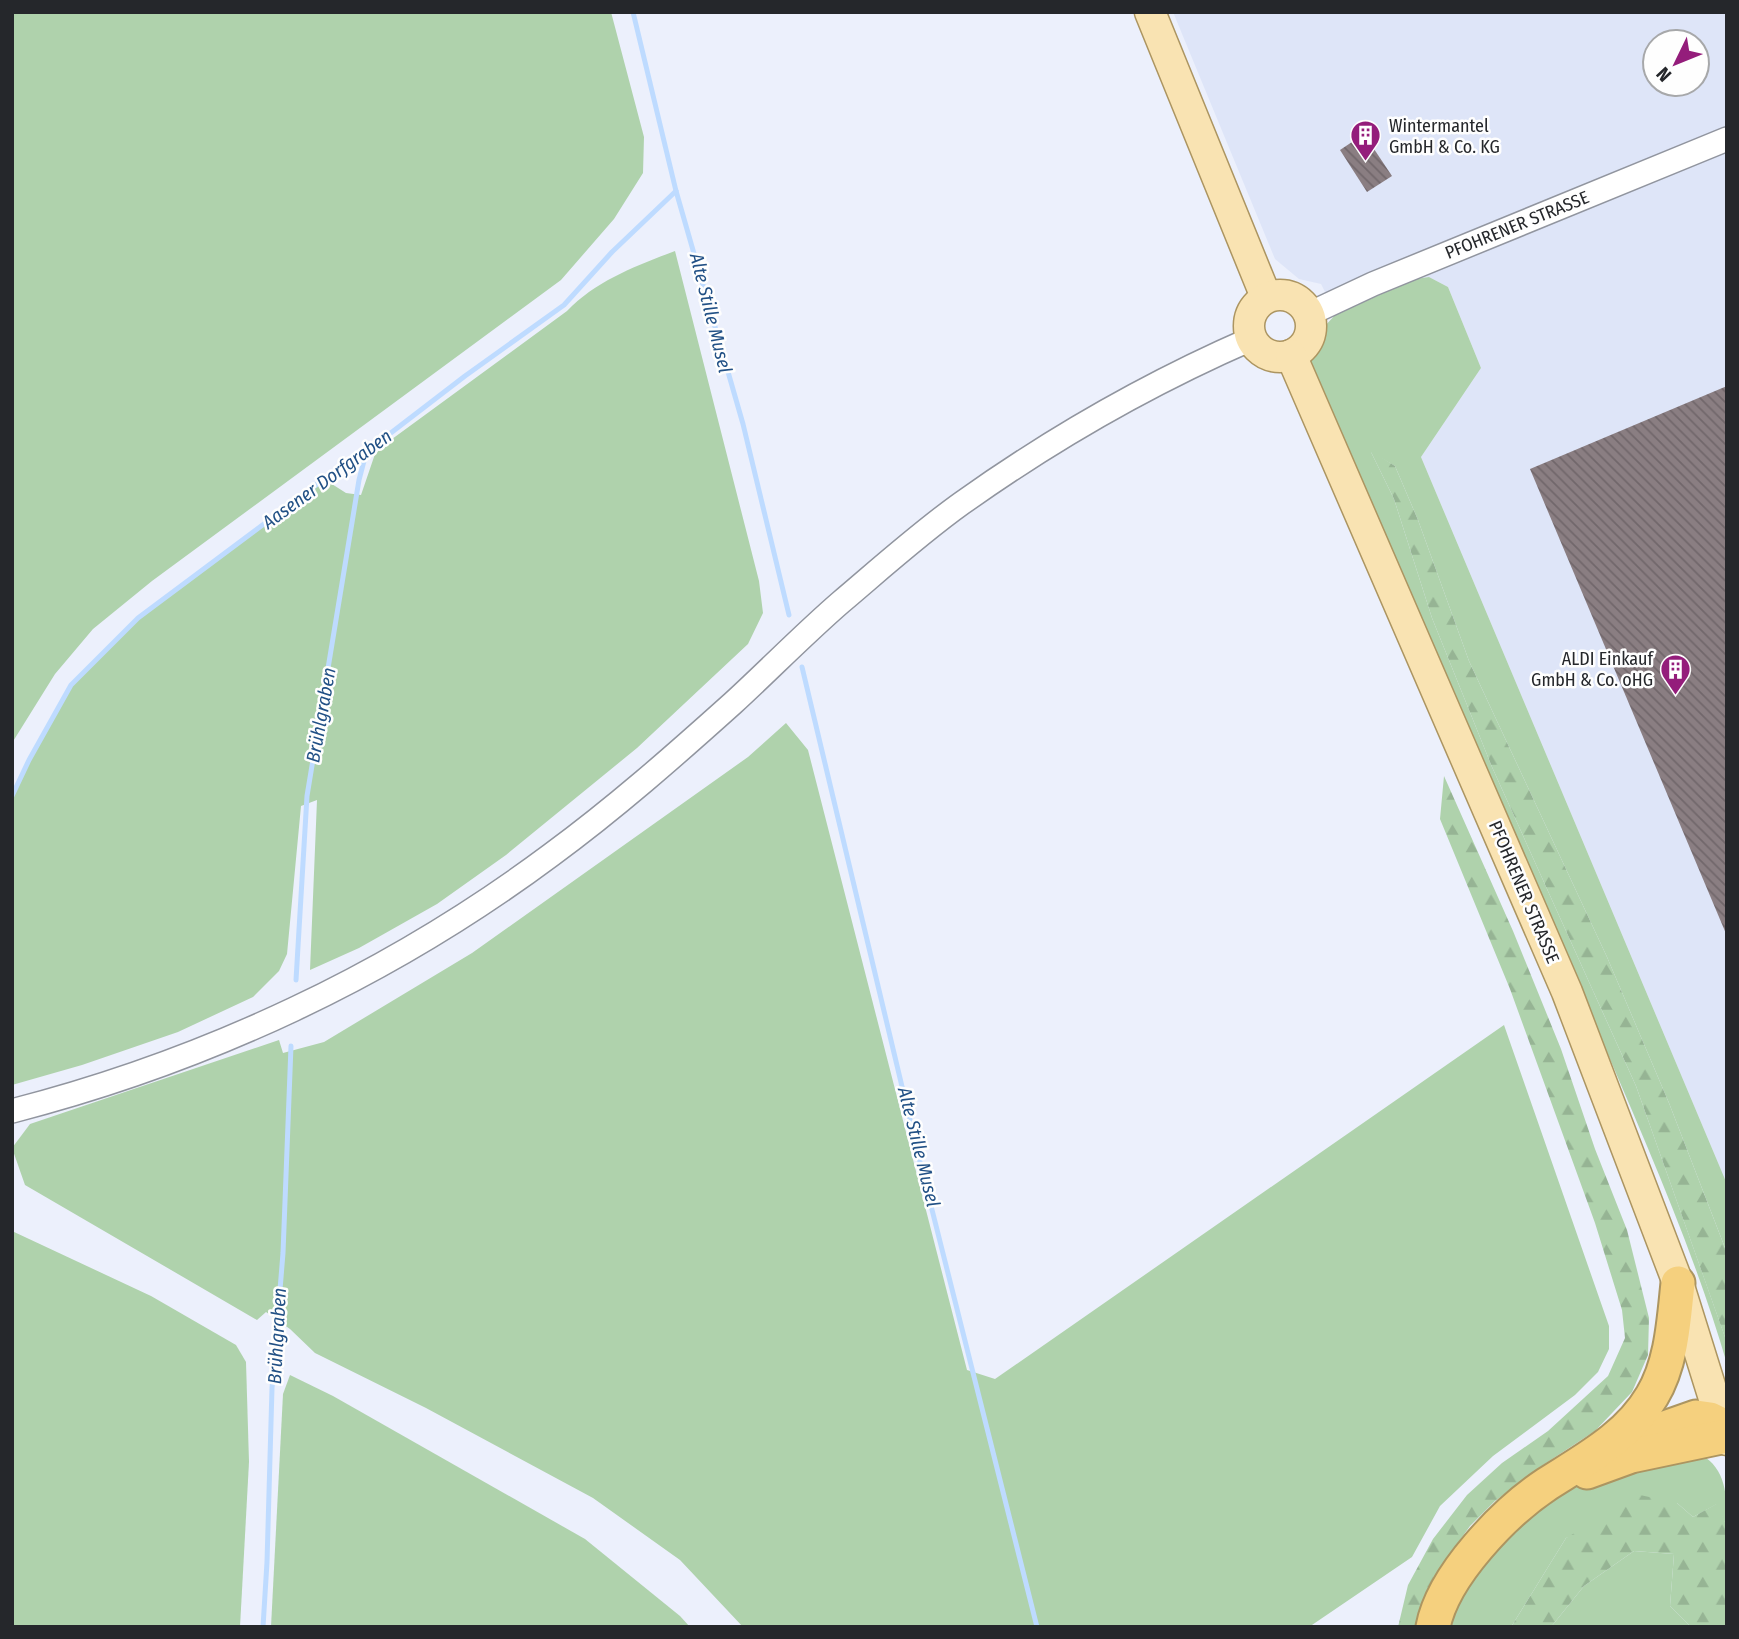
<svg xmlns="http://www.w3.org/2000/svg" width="1739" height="1639" font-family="'Fira Sans Condensed',sans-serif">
<defs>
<pattern id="forest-firs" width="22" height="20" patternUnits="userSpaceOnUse" patternTransform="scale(1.75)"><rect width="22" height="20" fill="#afd2ac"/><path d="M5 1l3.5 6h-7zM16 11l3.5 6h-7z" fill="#96b494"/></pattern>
<pattern id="building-back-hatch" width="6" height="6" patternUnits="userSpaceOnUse" patternTransform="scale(1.75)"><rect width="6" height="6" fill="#8a7e82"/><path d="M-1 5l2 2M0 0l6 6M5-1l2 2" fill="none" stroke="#71676b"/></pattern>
</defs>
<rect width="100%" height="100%" fill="#ecf0fc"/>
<!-- built -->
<path fill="#dee5f8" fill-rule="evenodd" d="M1173 12H1727V1184L1421 457 1481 368 1448 287 1429 277 1415 279 1336 314 1321 284 1299 279 1275 259ZM1655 42H1697V84H1655Z"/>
<!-- grass -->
<g fill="#afd2ac">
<path d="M12 12H611L644 137 643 173 614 219 561 280 152 581 93 629 55 674 12 743Z"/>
<path d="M675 251 759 581 763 613 748 644 637 748 506 855 437 904 359 948 310 970 317 800 301 806 287 954 279 971 253 997 178 1032 82 1065 12 1085V796L29 760 71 685 102 653 138 618 324 479 346 493 361 495 375 454 388 442 567 311C597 280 636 266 675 251Z"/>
<path d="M1429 277 1448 287 1481 368 1421 457 1727 1184V1253L1669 1103 1607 957 1469 661 1418 520 1395 466 1371 452 1394 499 1432 618 1492 767 1636 1086 1725 1337 1727 1364C1691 1240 1634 1117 1584 998 1495 786 1402 575 1309 363L1324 327 1336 314 1415 279Z"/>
<path d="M786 723 808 750 967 1370 995 1379 1504 1025 1609 1326V1349L1598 1372 1575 1395 1493 1456 1440 1506 1412 1557 1309 1627H743L680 1560 593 1498 426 1408 315 1353 290 1329 266 1312 257 1320 25 1185 12 1148 30 1124 279 1040 283 1053 324 1042 472 953 748 757Z"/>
<path d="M12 1231 151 1296 236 1345 246 1362 249 1462 240 1627H12Z"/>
<path d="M290 1375 333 1396 585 1539 680 1616 690 1627H271L283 1394Z"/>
<path d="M1701 1455C1728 1469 1727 1501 1727 1528L1717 1504 1693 1517 1677 1503 1566 1538 1511 1627H1449L1461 1594 1504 1533 1581 1479Z"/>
<path d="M1634 1551 1674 1554 1670 1606 1691 1627H1551L1584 1586Z"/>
</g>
<!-- forest -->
<g fill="url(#forest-firs)">
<path d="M1370 450 1395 466 1418 520 1469 661 1607 957 1669 1103 1727 1253V1343L1636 1086 1492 767 1432 618 1394 499Z"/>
<path d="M1444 776 1513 931 1561 1049 1595 1149 1627 1230 1649 1318 1648 1355 1632 1392 1595 1431 1543 1465 1495 1501 1470 1526 1437 1572 1415 1627H1398L1408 1585 1433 1539 1467 1495 1502 1463 1548 1431 1608 1376 1625 1338 1622 1310 1595 1223 1510 989 1440 819Z"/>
<path d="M1640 1495 1677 1503 1693 1517 1718 1503 1727 1528V1627H1691L1670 1606 1674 1554 1634 1551 1584 1586 1551 1627H1511L1566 1538Z"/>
</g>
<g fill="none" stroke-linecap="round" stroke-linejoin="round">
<!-- stream -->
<g stroke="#bedbff" stroke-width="5">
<path d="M633 12 676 191 743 424 789 615"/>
<path d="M802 667 920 1162 1037 1627"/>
<path d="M12 796 29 760 71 685 138 618 324 479 366 452 465 376 564 305 612 252 676 191"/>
<path d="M296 980 307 796 359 480 366 453"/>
<path d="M263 1627 267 1562 272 1388 283 1253 291 1046"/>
</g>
</g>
<!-- building -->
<g fill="url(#building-back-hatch)">
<path d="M1364 134 1392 176 1367 192 1340 150Z"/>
<path d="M1727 386V936L1530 469Z"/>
</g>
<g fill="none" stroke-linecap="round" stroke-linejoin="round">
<defs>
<g id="minor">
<path d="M1309 314 1373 284 1727 139"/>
<path d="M12 1111C206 1061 390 975 551 855 615 808 674 756 733 703 769 670 804 634 841 602 880 569 920 533 962 503 1052 439 1150 383 1251 339"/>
</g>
<g id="major">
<path d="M1150 12 1266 297"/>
<circle cx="1280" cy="326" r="31"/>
<path d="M1291 355 1567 992 1678 1283 1727 1440"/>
</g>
<g id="highway">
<path d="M1642 1436 1696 1417 1710 1419 1722 1425"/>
<path d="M1587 1472 1631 1456 1726 1436"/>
<path d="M1433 1627C1443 1575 1505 1512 1547 1484 1586 1459 1628 1437 1652 1396 1672 1363 1674 1320 1678 1283"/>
</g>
</defs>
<!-- minor casing -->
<use href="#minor" stroke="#91959f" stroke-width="26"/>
<!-- major casing -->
<use href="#major" stroke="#ac9561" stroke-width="33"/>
<!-- highway casing -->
<use href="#highway" stroke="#ac9561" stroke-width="37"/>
<!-- minor -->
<use href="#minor" stroke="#fff" stroke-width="23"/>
<!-- major -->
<use href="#major" stroke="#f9e3b2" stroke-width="30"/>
<!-- highway -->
<use href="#highway" stroke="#f5d07e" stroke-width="33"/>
</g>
<!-- icons -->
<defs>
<symbol id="building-pin" viewBox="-11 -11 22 30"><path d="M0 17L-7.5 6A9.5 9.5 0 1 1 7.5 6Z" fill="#941d7b" stroke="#fefefe"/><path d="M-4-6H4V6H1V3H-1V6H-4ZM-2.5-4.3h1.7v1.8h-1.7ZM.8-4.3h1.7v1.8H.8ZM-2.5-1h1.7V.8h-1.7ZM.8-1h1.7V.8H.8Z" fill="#fff"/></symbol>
</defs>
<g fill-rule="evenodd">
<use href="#building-pin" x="1348" y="118" width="35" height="47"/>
<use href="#building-pin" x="1658" y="652" width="35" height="47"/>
</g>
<g text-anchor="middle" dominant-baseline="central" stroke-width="5" stroke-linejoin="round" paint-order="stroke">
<!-- poi labels -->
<g font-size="18" fill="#25272b" stroke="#fefefe" text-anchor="start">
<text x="1389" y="126">Wintermantel<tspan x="1389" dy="21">GmbH &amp; Co. KG</tspan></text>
<text x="1653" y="659" text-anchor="end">ALDI Einkauf<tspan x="1653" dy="21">GmbH &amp; Co. oHG</tspan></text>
</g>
<!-- street labels -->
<g font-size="18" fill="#25272b" stroke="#fefefe">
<text transform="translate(1517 225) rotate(-22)">PFOHRENER STRASSE</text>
<text transform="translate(1524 892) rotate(67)">PFOHRENER STRASSE</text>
</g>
<!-- water labels -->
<g font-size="19" font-style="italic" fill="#215085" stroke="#fefefe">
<text transform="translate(711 313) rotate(76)">Alte Stille Musel</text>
<text transform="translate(327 479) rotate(-36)">Aasener Dorfgraben</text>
<text transform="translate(321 715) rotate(-80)">Brühlgraben</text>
<text transform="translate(919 1147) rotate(76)">Alte Stille Musel</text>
<text transform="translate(277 1336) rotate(-87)">Brühlgraben</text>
</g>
</g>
<!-- border -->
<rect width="1739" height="1639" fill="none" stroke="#25272b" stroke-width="28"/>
<!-- north arrow -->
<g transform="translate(1676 63) rotate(227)"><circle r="33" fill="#fefefe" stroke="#a7a8aa" stroke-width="2"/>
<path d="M0-5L12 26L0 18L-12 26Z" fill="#941d7b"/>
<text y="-10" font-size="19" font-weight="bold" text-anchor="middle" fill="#25272b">N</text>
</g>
</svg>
